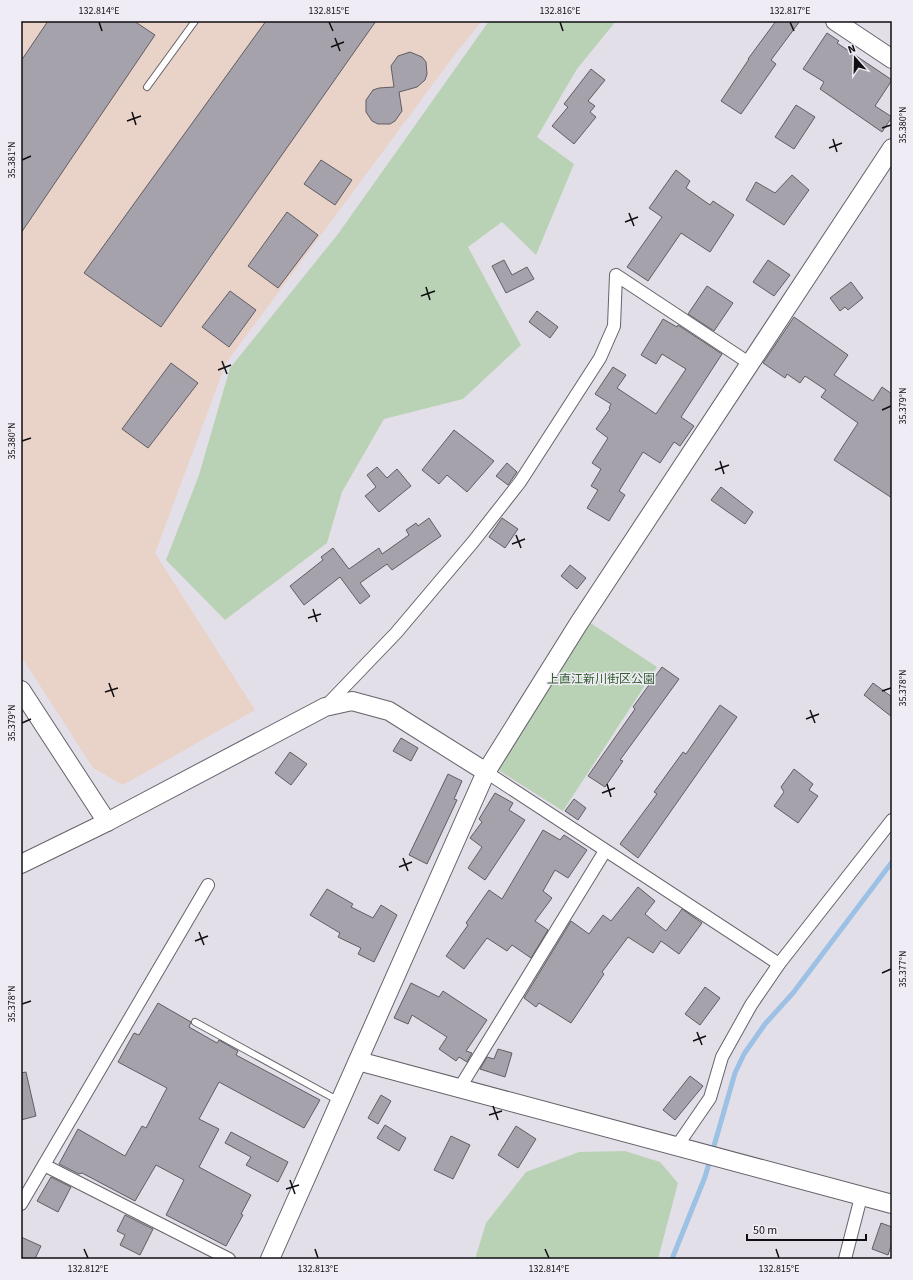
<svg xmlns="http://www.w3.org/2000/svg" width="913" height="1280" font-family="'Source Sans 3','Noto Sans JP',sans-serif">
<rect width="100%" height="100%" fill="#e3dfe9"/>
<!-- industrial -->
<path fill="#e9d2c7" d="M21 21H482L456 53 226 363 155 553 255 710 123 785 93 768 21 656Z"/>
<!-- green -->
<g fill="#b9d2b5">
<path d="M489 21H616L577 69 537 137 574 164 536 255 502 222 468 247 521 345 463 399 384 419 342 492 327 543 225 620 166 560 199 475 230 368 338 234Z"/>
<path d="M589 622 657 667 563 811 498 770 521 729Z"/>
<path d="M625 1151 660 1162 678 1183 658 1259H475L486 1223 526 1172 579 1152Z"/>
</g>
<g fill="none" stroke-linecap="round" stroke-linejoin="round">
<!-- stream -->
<path stroke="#9cc1e4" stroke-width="5" d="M672 1259 705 1177 735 1073 744 1054 765 1024 793 993 892 862"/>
</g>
<!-- building -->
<g fill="#a5a2ab" stroke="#605d65">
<path d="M48 21H134L155 35 21 233V61Z"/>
<path d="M266 21H376L161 327 84 273Z"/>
<path d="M776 21H800L771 60 776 64 741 114 721 101 749 59H748Z"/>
<path d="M827 33 839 41 837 43 892 80 875 106 892 117 882 132 820 89 824 82 803 69Z"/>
<path d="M410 52 422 57 426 62 427 74 425 80 417 87 399 92 402 111 395 121 390 124H378L372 121 366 112V100L373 90 379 88 394 87 391 66 398 56Z"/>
<path d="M591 69 605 80 588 101 595 106 590 112 596 117 574 144 552 126 568 107 564 104Z"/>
<path d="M796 105 815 117 794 149 775 137Z"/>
<path d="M321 160 352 180 335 205 304 184Z"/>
<path d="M676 170 690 181 686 188 710 205 713 201 734 215 710 252 681 233 648 281 627 267 662 217 649 208Z"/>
<path d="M792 175 809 190 784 225 746 200 756 182 775 193Z"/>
<path d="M287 212 318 235 278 288 248 266Z"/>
<path d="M504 260 512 275 527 267 534 279 506 293 492 266Z"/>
<path d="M768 260 790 275 774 296 753 282Z"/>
<path d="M851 282 863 298 848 310 845 307 840 311 830 298Z"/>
<path d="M707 286 733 303 714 331 688 314Z"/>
<path d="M230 291 256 310 229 347 202 327Z"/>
<path d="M537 311 558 327 550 338 529 322Z"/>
<path d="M794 317 848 355 834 375 873 401 882 387 892 394V498L834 460 858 423 821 397 826 390 805 376 800 383 787 374 785 378 763 363Z"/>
<path d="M663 319 677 327 678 325 722 354 681 417 694 426 680 446 674 442 660 463 643 452 619 491 625 495 609 521 587 508 598 490 591 486 601 469 592 463 608 438 596 429 610 409 609 408 611 404 595 394 613 367 626 375 617 388 656 414 686 369 662 354 656 364 641 355Z"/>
<path d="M171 363 198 383 148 448 122 429Z"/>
<path d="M454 430 494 461 467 492 447 475 439 484 422 470Z"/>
<path d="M507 463 517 472 508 485 496 476Z"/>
<path d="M377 467 387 478 397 469 411 486 379 512 365 496 376 487 367 475Z"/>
<path d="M721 487 753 512 745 524 711 500Z"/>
<path d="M429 518 441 536 392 570 387 564 360 583 370 596 360 604 340 577 304 605 290 586 323 560 321 557 333 548 349 569 379 548 382 554 409 535 406 530 416 523 418 526Z"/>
<path d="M502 518 518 529 505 548 489 537Z"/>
<path d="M570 565 586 578 577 589 561 576Z"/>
<path d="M662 667 679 679 620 760 623 761 605 787 588 776 635 709 633 707Z"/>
<path d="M873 683 892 697V717L864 695Z"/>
<path d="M720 705 737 717 638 858 620 844 657 794 654 792 683 752 686 754Z"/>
<path d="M401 738 418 748 411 761 393 751Z"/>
<path d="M290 752 307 764 291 785 275 773Z"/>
<path d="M794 769 813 784 809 790 818 796 798 823 774 806 784 792 781 787Z"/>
<path d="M448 774 462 781 454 799 457 800 427 864 409 855Z"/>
<path d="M495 793 513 803 509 810 525 820 485 880 468 868 482 847 470 838 482 822 479 819Z"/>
<path d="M574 799 586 808 578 820 565 811Z"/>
<path d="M543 830 560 840 564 835 587 850 568 878 555 870 543 891 552 898 535 921 548 930 531 958 512 945 507 951 487 938 464 969 446 956 468 925 466 923 489 890 502 899Z"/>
<path d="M638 887 655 901 645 914 666 931 682 909 702 923 679 954 661 941 653 953 628 937 602 972 604 974 571 1023 539 1003 536 1007 524 998 571 921 589 934 603 915 611 921Z"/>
<path d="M327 889 353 904 351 907 373 918 381 905 397 915 374 962 358 954 361 948 338 937 340 933 310 915Z"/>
<path d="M411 983 439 997 443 991 487 1020 466 1051 472 1053 467 1062 459 1057 456 1061 439 1049 447 1037 412 1015 408 1024 394 1018Z"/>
<path d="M705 987 720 998 700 1025 685 1014Z"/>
<path d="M158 1003 191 1022 189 1027 217 1043 219 1040 238 1051 236 1055 320 1100 304 1128 219 1082 199 1119 219 1129 199 1167 251 1195 241 1214 243 1215 226 1246 166 1215 184 1180 156 1165 135 1201 82 1173 79 1174 59 1164 78 1129 125 1156 142 1126 146 1128 167 1088 118 1062 134 1033 139 1035Z"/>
<path d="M498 1049 512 1053 505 1077 480 1069 487 1057 494 1059Z"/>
<path d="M26 1072 36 1116 21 1120V1073Z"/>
<path d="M690 1076 703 1086 675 1120 663 1110Z"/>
<path d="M381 1095 391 1101 378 1124 368 1118Z"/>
<path d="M385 1125 406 1138 399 1151 377 1138Z"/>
<path d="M516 1126 536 1139 518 1168 498 1155Z"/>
<path d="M231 1132 288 1162 278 1182 246 1165 251 1157 225 1143Z"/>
<path d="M451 1136 470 1145 453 1179 434 1170Z"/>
<path d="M51 1177 71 1187 58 1212 37 1201Z"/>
<path d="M125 1215 153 1229 140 1255 120 1245 125 1235 117 1231Z"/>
<path d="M881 1223 892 1227V1243L888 1255 872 1249Z"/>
<path d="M21 1237 41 1246 35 1259H21Z"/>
</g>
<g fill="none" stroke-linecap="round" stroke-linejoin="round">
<defs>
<g id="lane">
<path d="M147 87 195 21"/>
<path d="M195 1022 339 1101"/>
</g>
<g id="street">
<path d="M325 707 396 633 473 542 520 482 600 358 614 326 616 275 749 363"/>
<path d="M486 772 779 964"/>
<path d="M459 1089 605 851"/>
<path d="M677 1146 710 1098 722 1057 751 1005 779 964 892 820"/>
<path d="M44 1165 229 1259"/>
<path d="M21 1204 208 885"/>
<path d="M845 1259 861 1197"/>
</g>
<g id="secondary">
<path d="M835 21 892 59"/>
<path d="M21 690 107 822"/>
<path d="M21 864 107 822 325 707 352 701 389 711 486 772"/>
<path d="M358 1061 892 1204"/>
<path d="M270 1259 486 772 579 623 892 148"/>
</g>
</defs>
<!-- lane casing -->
<use href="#lane" stroke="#65626a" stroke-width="8"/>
<!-- street casing -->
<use href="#street" stroke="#65626a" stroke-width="14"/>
<!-- secondary casing -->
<use href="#secondary" stroke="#65626a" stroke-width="20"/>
<!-- lane -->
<use href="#lane" stroke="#fff" stroke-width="6"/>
<!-- street -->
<use href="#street" stroke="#fff" stroke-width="12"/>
<!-- secondary -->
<use href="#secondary" stroke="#fff" stroke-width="18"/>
</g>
<!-- ticks -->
<path fill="none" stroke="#0f0e11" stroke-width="1.5" d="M99 22 102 31M329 22 333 31M560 22 563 31M790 22 794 31M335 38 340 51M331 47 344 42M132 112 136 125M127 121 141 116M882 128 891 125M833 139 837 152M829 148 842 143M22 160 31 156M629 213 634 226M625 222 638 217M426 287 430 300M421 296 435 291M222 361 227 374M218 370 231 365M882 410 891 406M22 441 31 438M720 461 724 474M715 470 729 465M516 535 521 548M512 544 525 539M313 609 317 622M308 618 321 614M109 683 114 697M882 691 891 688M105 692 118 688M810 710 815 723M806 719 819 714M22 723 31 719M607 784 611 797M602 793 615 788M403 858 408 871M399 867 412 862M199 932 204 945M195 941 208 936M882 973 891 969M22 1004 31 1001M697 1032 702 1045M693 1041 706 1036M493 1106 498 1120M489 1115 502 1111M290 1180 295 1194M286 1189 299 1185M84 1249 88 1258M315 1249 318 1258M545 1249 549 1258M776 1249 779 1258"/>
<g text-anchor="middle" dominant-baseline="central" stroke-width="3" stroke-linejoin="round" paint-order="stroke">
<!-- park labels -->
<g font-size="12" fill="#315e2c" stroke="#f0ecf6">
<text x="601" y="679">上直江新川街区公園</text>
</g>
</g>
<!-- border -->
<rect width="913" height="1280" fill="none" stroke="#f0ecf6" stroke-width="44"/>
<!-- north arrow -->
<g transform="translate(855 58) rotate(340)" stroke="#f0ecf6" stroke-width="3" paint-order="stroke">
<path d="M0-3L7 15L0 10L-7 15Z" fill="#0f0e11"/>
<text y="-6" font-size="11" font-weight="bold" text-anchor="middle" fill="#0f0e11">N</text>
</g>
<!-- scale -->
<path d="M747 1234v6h119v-6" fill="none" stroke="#0f0e11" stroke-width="2"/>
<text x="753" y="1234" font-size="12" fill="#0f0e11" stroke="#f0ecf6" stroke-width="3" paint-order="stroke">50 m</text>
<rect x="22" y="22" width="869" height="1236" fill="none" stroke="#0f0e11" stroke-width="1.5"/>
<g font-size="10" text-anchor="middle" fill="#0f0e11">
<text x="99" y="14">132.814°E</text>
<text x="329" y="14">132.815°E</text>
<text x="560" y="14">132.816°E</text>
<text x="790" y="14">132.817°E</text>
<text transform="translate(902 125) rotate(-90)" y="4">35.380°N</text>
<text transform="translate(11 160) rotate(-90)" y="4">35.381°N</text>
<text transform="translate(902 406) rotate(-90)" y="4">35.379°N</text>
<text transform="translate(11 441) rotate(-90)" y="4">35.380°N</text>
<text transform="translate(902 688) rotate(-90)" y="4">35.378°N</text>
<text transform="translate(11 723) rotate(-90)" y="4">35.379°N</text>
<text transform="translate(902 969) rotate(-90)" y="4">35.377°N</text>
<text transform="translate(11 1004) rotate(-90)" y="4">35.378°N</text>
<text x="88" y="1272">132.812°E</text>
<text x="318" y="1272">132.813°E</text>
<text x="549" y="1272">132.814°E</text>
<text x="779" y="1272">132.815°E</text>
</g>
</svg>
